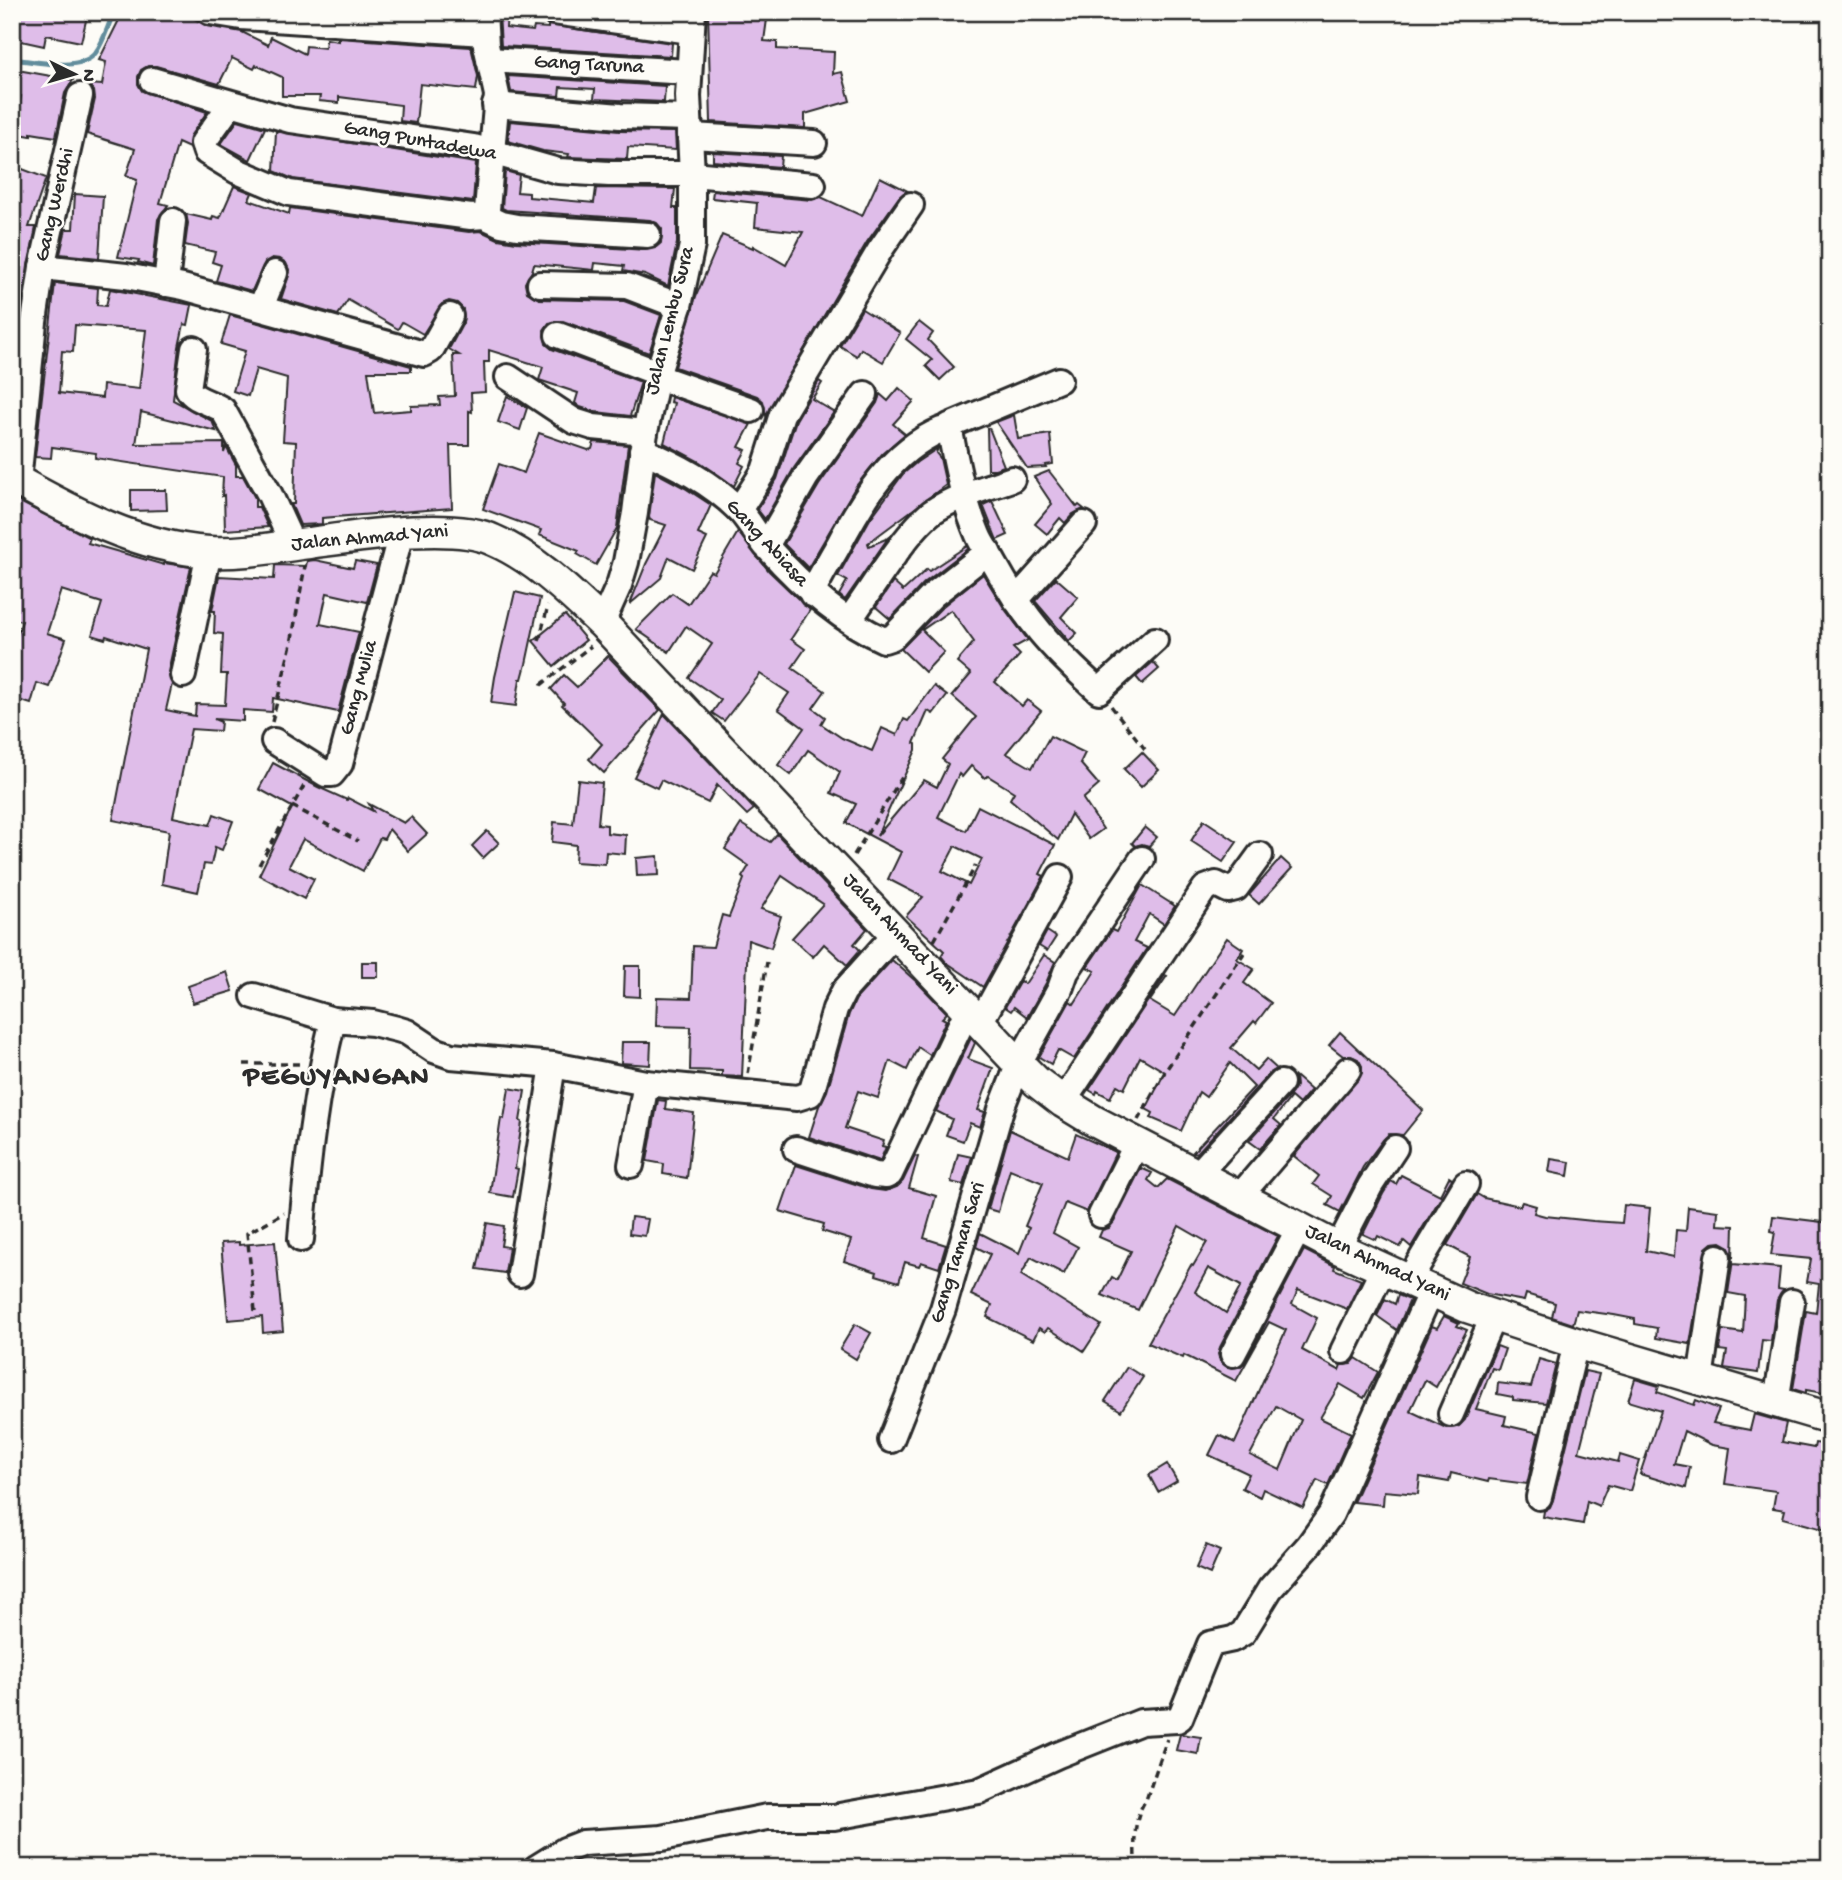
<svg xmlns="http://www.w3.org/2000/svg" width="1842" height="1880" font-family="'Gochi Hand',sans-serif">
<rect width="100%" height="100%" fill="#fdfcf7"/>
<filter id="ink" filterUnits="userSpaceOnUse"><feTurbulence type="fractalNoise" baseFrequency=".0143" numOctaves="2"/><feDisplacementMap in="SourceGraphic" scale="14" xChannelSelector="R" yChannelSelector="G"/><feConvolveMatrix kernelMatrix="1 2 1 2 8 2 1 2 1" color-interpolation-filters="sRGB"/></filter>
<g filter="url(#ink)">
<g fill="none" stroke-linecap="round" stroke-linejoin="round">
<!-- stream -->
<path stroke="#628d9c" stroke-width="5" d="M12 59C34 61 82 73 96 52 104 41 108 25 114 12"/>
</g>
<!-- building -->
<g fill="#dfbde9" stroke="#2b2b2b" stroke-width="2" fill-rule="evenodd">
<path d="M12 12H88L81 42 46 35 44 46 12 39Z"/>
<path d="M123 12H182L207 26 242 32 268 45 271 37 305 54 306 46 325 48 326 39 338 41V38L471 47 478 76 476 90 420 84 416 123 400 121 401 105 339 97V103L319 101 320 96H282V77L256 65 254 69 232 58 219 84 156 66H148L141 70 138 77V84L142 91 207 112 191 135 189 148 178 143 160 203 168 205 158 219 153 266 138 262 139 260 118 257 137 180 126 176 135 149 87 134 95 99 94 91 87 84 102 85 106 62 99 60Z"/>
<path d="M395 12H469V17Z"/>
<path d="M708 12H768L764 41 777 42V49L834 52 833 74 842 72 850 101 805 114V128L711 122Z"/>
<path d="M499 13H507L506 28 533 31 534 27 548 28V25L672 43 671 56 501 46Z"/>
<path d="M12 69 73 80 65 93 56 137 31 133V136L14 133 21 96 12 95Z"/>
<path d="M508 76 665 86 664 102 594 99 595 89 560 87 559 96 511 92Z"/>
<path d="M238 120 265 128 250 160 221 144Z"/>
<path d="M510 121 619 131 675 132 676 150 628 147 627 159 568 157 569 154 543 151 508 141Z"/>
<path d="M276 131 476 163 473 202 293 179 274 171Z"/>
<path d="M713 152 781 156 780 167 713 161Z"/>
<path d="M12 165 46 178 29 227H36L23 297 13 321Z"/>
<path d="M505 171 519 175 517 192 529 193V197L594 203 596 188 675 189 673 208H677V243L668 286 645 275 623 271 624 266 595 263 594 270 534 264 532 271 525 283 527 292 539 299 624 301 661 315 649 353 563 321 549 323 544 330 546 344 552 349 641 382 630 416 596 412 580 407 575 403 578 393 539 380 543 367 489 350V362H484L485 392 471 393 472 412 469 411V445H450L452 508 322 518V524L300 525 291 504H294L296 442 283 441 287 378 256 369 248 396 233 391 245 351 221 344 230 315 411 366V371H368L374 413 411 410V406L440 405 439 397 455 396 453 355H459L449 349 463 323V309L457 303 449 301 442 304 423 334 402 322 398 329 348 300 338 315 281 299 290 272 286 263 280 259 272 258 265 262 252 291 216 281 221 265 212 262 215 252 185 245 188 223 186 214 212 220 213 216 220 218 234 186 252 193 249 200 289 214 290 208 469 232 481 231 498 239 516 242 647 250 655 248 661 243 662 229 657 223 650 220 506 210 502 208Z"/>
<path d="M880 177 908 191 899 197 867 242 766 415 763 401 757 396 675 367 696 296 722 235 753 248V246L786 265 803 232 755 227 757 203 712 198 713 191 812 200 821 197 862 216Z"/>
<path d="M75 194 103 196 99 258 60 254 66 229H73Z"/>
<path d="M55 283 98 288 97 305 106 306 110 289 192 305 188 325 184 324 179 347 173 400 212 421 216 431 141 412 136 444 224 443V453L226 447 236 465V476H243L255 498V507H259L268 527 225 530 224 495 222 496 223 477 95 458 96 453 52 447 51 458 35 457ZM75 325 146 330 139 389 103 385 102 398 59 393 62 351 73 352Z"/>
<path d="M862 309 900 333 883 362 861 349 857 356 840 346Z"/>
<path d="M919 322 933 333 928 340 954 367 940 380 926 366 932 360 906 339Z"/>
<path d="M819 381 822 383 812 399 834 412 794 468 765 519 757 509 777 479 796 420Z"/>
<path d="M899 388 914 401 893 424 905 434 882 454 856 486 808 568 784 544 819 485 877 403 880 394 888 401Z"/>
<path d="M507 396 527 408 520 430 498 422Z"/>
<path d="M671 397 751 424 739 447 746 450 739 463 744 466 734 486 700 462 664 443 674 403 670 402Z"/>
<path d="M1014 415 1018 439 1050 434 1053 464 1045 465 1046 467 1027 468 996 422Z"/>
<path d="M987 428H989L1004 466 995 469H988Z"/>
<path d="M539 433 588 450 592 449 594 442 628 445 617 528 596 565 577 554 579 551 539 535 541 530 483 509 499 464 524 473Z"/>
<path d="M938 448 936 453 940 458 946 485 868 543 869 546 888 538 845 600 839 595 847 581 838 576 870 519 903 474 917 462Z"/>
<path d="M1049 471 1077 507 1079 505 1084 509 1073 514 1065 523 1060 518 1047 534 1035 524 1052 504 1034 477Z"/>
<path d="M655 472 685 488 711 505 698 534 707 538 692 569 669 557 661 578 630 604 646 564 666 525 650 520 649 517Z"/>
<path d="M131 490H166L167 510 131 511Z"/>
<path d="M12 498 90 538 88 543 164 565V563L191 567 168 672 172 684 166 710 195 716 196 704 225 705 227 674H221L223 634 214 633 215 611H212L219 576 274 579 275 565 306 566 307 561 315 560 353 568 355 561 377 565 367 602 327 593 320 624 359 632 338 712 273 698 272 712 243 710V721L214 719 221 722 220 731 191 729 173 817 210 825 214 814 233 821 222 850 215 847 211 865 204 864 198 892 162 884 169 831 113 820 146 649 106 636 105 639 92 635 102 603 61 590 47 633 66 639 49 687 37 683 31 704 12 698V651L22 621 12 619Z"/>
<path d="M992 501 1008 535 997 540 983 505Z"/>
<path d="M738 532 769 571 810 610 791 639 805 649 792 668 825 691 813 708 825 717 821 724 842 738 872 751 882 728 897 735 904 719 908 721 934 686 947 696 933 714 928 711 914 743 916 744V750L877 836 924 780 937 787 948 764 942 759 976 717 952 696 971 674 957 662 974 642 951 610 922 630 944 652 925 672 901 649 943 606 983 574 1004 608 1028 640 1013 648 1020 655 995 682 1022 706 1027 700 1041 711 1006 753 1032 768 1050 736 1085 753 1080 763 1099 785 1083 799 1103 829 1089 839 1071 814 1058 840 1010 799 1014 792 988 776 985 778 971 766 962 777 959 774 938 817 966 831 978 806 1055 845 1040 874 1044 876 983 987 946 962 941 956 944 951 906 916 923 897 888 879 901 852 846 823 856 804 831 793 840 772 808 750 791 775 778 765 804 728 778 709 789 693 760 674 724 721 712 713 721 700 689 678 712 644 686 626 669 652 636 629 672 593 688 604 710 571 714 573ZM955 846 982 859 969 885 942 871Z"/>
<path d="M967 546 968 549 924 583 890 619 876 607 893 582 903 591 927 569 929 571Z"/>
<path d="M1056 578 1078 597 1061 617 1077 633 1069 641 1035 601Z"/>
<path d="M515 592 540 598 526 664 522 679H520L516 706 491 703 495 677Z"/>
<path d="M565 615 586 640 554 666 533 641Z"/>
<path d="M608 656 660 710 604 773 589 759 602 744 562 705 564 703 551 689 564 675 577 687Z"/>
<path d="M1153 662 1159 669 1142 684 1136 677Z"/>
<path d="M664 714 754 809 747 815 717 785 708 803 661 780 657 788 634 777Z"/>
<path d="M1142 752 1159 770 1141 787 1124 769Z"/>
<path d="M273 763 318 787 347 800 348 798 373 811 369 804 404 823 411 817 427 834 408 851 389 829 384 839 380 838 363 871 303 839 289 866 314 879 304 899 259 875 292 807 259 789Z"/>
<path d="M578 780 602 783 598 824 607 825V833L626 835 625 854 606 852 605 864 575 862 576 845 552 842 554 822 573 824Z"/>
<path d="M1204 820 1237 842 1223 862 1191 841Z"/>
<path d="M741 824 770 842 777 834 867 929 854 944 860 950 847 965 824 944 813 957 792 938 823 904 782 876 761 909 781 916 771 948 748 940 742 1077 722 1076V1071L690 1070 691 1027 656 1026 657 997 691 998 693 946 713 947 722 915 729 917 744 879 742 877 749 866 725 849Z"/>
<path d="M1145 827 1157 837 1149 846 1142 844 1135 846 1132 843Z"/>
<path d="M487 831 499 843 483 858 472 846Z"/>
<path d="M658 856 659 875 637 876 636 858Z"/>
<path d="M1281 858 1292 868 1259 904 1249 895Z"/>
<path d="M1142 885 1175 906 1164 924 1149 914 1134 942 1147 948 1074 1059 1058 1050 1051 1064 1039 1057 1070 1001 1074 1004 1095 971 1087 967 1112 930 1116 932Z"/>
<path d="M1047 931 1056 937 1047 951 1039 946Z"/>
<path d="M1227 938 1243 949 1237 959 1254 969 1244 983 1271 1003 1256 1023 1254 1021 1231 1048 1256 1070 1266 1059 1277 1069 1270 1073 1197 1153 1193 1152 1254 1087 1230 1063 1206 1097 1199 1092 1181 1131 1151 1118 1153 1113 1146 1109 1165 1072 1140 1057 1124 1089 1117 1085 1110 1098 1097 1091 1096 1094 1089 1090 1165 975 1167 976 1150 1001 1175 1016Z"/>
<path d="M1044 955 1055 962 1046 983 1027 1017 1014 1007 1011 1011 1005 1007 1020 981 1025 984Z"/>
<path d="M892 960 919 984 947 1013 942 1018 946 1020 930 1055 918 1047 907 1070 890 1061 878 1098 858 1091 845 1128 884 1141 882 1146 886 1147 880 1161 809 1137 819 1106 827 1091 849 1014 856 999Z"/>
<rect x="362" y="962" width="16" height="15"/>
<path d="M625 966H640V997L624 996Z"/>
<path d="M227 972 233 991 193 1003 188 986Z"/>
<path d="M1340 1032 1423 1110 1403 1135 1389 1134 1383 1140 1363 1167 1340 1212 1327 1205 1332 1196 1313 1184 1319 1176 1294 1156 1362 1073V1066L1358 1059 1351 1056H1343L1329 1045Z"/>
<path d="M971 1038 975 1043 968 1059 993 1068 978 1110 985 1112 980 1127 970 1123 963 1141 946 1135 952 1119 936 1111Z"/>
<path d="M622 1042H651L650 1065 621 1063Z"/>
<path d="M1295 1076 1311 1090 1299 1104 1291 1097 1274 1119 1281 1125 1260 1149 1249 1141 1292 1093 1296 1086Z"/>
<path d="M509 1088 525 1091 520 1121 522 1122 515 1168 518 1169 513 1197 490 1193 501 1118 504 1119Z"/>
<path d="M658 1100 666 1101 665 1109 694 1113 687 1178 663 1174 664 1164 647 1161Z"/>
<path d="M1010 1130 1068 1157 1076 1134 1116 1152 1087 1212 1065 1203 1053 1233 1078 1247 1064 1274 1031 1257 1021 1275 1101 1325 1084 1351 1048 1328 1045 1332 1039 1328 1033 1340 987 1317 992 1305 971 1295 990 1254 976 1247 980 1233 1019 1253 1029 1228 1025 1226 1043 1183 1010 1169 998 1212 988 1209Z"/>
<path d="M958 1154 972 1157 963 1185 951 1182Z"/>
<path d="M915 1156 918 1157 909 1188 936 1196 924 1238 946 1245 939 1268 921 1262 919 1266 905 1262 899 1282 876 1275 877 1272 844 1261 851 1240 822 1231 824 1224 780 1211 796 1165 871 1189 885 1191 897 1187 903 1181Z"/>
<path d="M1551 1159 1570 1162 1568 1176 1549 1172Z"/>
<path d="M1141 1168 1152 1173 1148 1180 1158 1188 1167 1179 1278 1236 1220 1347 1218 1354 1220 1361 1227 1367H1240L1246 1361 1304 1250 1335 1266 1334 1269 1361 1280 1347 1309 1298 1290 1292 1304 1317 1318 1302 1350 1339 1370 1341 1365 1351 1364 1356 1358 1378 1372 1364 1398 1340 1384 1320 1418 1351 1433 1328 1485 1317 1480 1303 1508 1263 1489 1260 1497 1242 1488 1249 1474 1209 1455 1219 1435 1235 1443 1286 1330 1269 1322 1236 1381 1184 1355 1183 1358 1148 1343 1191 1265 1193 1266 1207 1242 1179 1226 1138 1310 1102 1295 1112 1277 1117 1280 1131 1251 1099 1237 1102 1230 1109 1228 1114 1222ZM1208 1268 1241 1286 1226 1313 1195 1292ZM1276 1406 1301 1420 1280 1470 1250 1455Z"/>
<path d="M1401 1175 1440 1195 1449 1177 1452 1179 1411 1247 1404 1241 1400 1247 1378 1236 1376 1240 1363 1234 1383 1194 1391 1181 1396 1184Z"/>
<path d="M1477 1194 1484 1198 1520 1206 1522 1202 1536 1206 1534 1213 1545 1216 1593 1221 1622 1223 1624 1205 1650 1208 1646 1251 1674 1257 1676 1230 1686 1231 1688 1207 1718 1211 1717 1225 1734 1226 1733 1258 1728 1246 1721 1242 1712 1243 1706 1248 1690 1344 1656 1338 1657 1328 1635 1324V1319L1614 1315 1577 1310 1573 1324 1552 1317 1555 1303 1526 1294 1524 1301 1487 1294 1460 1283 1470 1257 1447 1245Z"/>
<path d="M1773 1216 1830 1223V1394L1806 1390V1393L1793 1389 1806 1311 1816 1313 1819 1284 1807 1282 1811 1259 1771 1255 1775 1232 1771 1231Z"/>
<path d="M631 1217 648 1219 645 1236 629 1234Z"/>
<path d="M487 1223 504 1226 501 1246 509 1247 505 1273 477 1269Z"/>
<path d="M239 1242V1245L275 1242 283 1331 263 1333 262 1317 228 1320 221 1243Z"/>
<path d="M1733 1260V1264L1780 1268 1778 1289 1784 1290 1777 1300 1771 1341 1762 1340 1758 1373 1724 1368 1727 1351 1719 1350 1722 1330 1743 1333 1745 1296 1728 1293Z"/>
<path d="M1398 1295 1410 1300 1397 1330 1377 1316 1385 1299 1395 1304Z"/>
<path d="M1444 1316 1459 1323 1457 1326 1467 1330 1436 1387 1425 1380 1410 1411 1446 1428 1459 1426 1465 1420 1497 1346 1505 1349 1498 1370 1492 1368 1476 1409 1506 1416 1504 1425 1539 1433 1527 1484 1489 1479 1488 1482 1451 1473 1449 1482 1420 1477 1418 1494 1384 1491 1383 1505 1353 1502 1432 1326 1437 1328Z"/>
<path d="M855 1324 871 1333 856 1359 840 1349Z"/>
<path d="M1539 1359 1556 1364 1546 1403 1513 1400V1397L1497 1394 1498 1383 1531 1387Z"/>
<path d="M1127 1367 1143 1377 1121 1411 1105 1401Z"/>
<path d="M1585 1371 1599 1374 1579 1452 1618 1462 1620 1455 1639 1461 1630 1491 1608 1485 1599 1506 1587 1501 1583 1524 1543 1517 1544 1511 1550 1507 1553 1500Z"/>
<path d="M1635 1379 1659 1386 1657 1392 1694 1405 1696 1400 1719 1409 1713 1423 1750 1430 1754 1414 1786 1423 1782 1442 1814 1448 1815 1443 1830 1445V1531L1783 1518 1785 1510 1773 1508 1776 1491 1725 1484 1730 1448 1712 1445 1684 1431 1674 1464 1690 1467 1686 1488 1640 1474 1661 1411 1628 1401Z"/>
<path d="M1167 1464 1177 1481 1158 1492 1149 1475Z"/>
<path d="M1206 1545 1220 1551 1210 1574 1196 1568Z"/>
<path d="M1180 1734 1201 1737 1198 1754 1176 1750Z"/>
</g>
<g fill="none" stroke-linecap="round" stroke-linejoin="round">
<defs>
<g id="minor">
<path d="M210 12 241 17 484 33"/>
<path d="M554 12 691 31"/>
<path d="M489 60 688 72"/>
<path d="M152 80 290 120 474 147 558 171 609 174H692L813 185"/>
<path d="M231 104 203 143 206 152 237 171 289 193 471 217 484 216 487 210 497 95 486 45 484 12"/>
<path d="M495 105 620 116 689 118"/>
<path d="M691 136 814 143"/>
<path d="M484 216 501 224 517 227 648 235"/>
<path d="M42 267 126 276 183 287 424 354 431 350 450 316"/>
<path d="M166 284 173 221"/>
<path d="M540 284 627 286 679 306"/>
<path d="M261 307 275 273"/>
<path d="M558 335 658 373"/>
<path d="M194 349 188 389C195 401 212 402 223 410L270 495 293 545"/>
<path d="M508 377 574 421 593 427 645 432"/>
<path d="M658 377 751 410"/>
<path d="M1059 380 949 426C956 463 963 500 978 535 982 545 989 554 994 563 1024 618 1052 649 1099 691L1155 640"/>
<path d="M642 450C677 465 710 482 738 509 749 520 756 535 767 547 800 584 839 620 884 640L893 637 933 595 988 552"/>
<path d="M18 482 34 322 42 267 80 96"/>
<path d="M739 510 764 471 782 414 880 250 911 205"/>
<path d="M766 546 806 477 865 394"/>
<path d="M812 594C819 577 829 562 838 546 862 500 891 451 941 430"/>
<path d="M1016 600 1084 524"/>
<path d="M850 619C871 590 905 533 932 512 955 496 986 488 1012 479"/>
<path d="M602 623 619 585 626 562 635 513 645 432 658 373 679 306 692 245V174L688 96 693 12"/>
<path d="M183 675 209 552"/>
<path d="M274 741 326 774H332L340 764 401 533"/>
<path d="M254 996 333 1020"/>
<path d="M981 1021 1060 877"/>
<path d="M1063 1102 1205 888 1216 884 1228 890 1236 888 1260 855"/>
<path d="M796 1149 875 1175 886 1176 890 1174 968 1009"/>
<path d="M631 1165 646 1083"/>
<path d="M1197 1175 1281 1083"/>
<path d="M1239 1197 1348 1070"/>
<path d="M1101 1215 1137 1143"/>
<path d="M301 1239C307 1165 315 1092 333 1020L373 1023 397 1029 407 1032 434 1050 451 1056 553 1065 646 1083 797 1098 810 1094 813 1087 835 1009 844 991 896 933"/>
<path d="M1338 1248 1370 1186 1395 1148"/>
<path d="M520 1274 553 1065"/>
<path d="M1409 1280 1466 1184"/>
<path d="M1343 1351 1383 1269"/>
<path d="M1233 1354 1299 1228"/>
<path d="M1700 1379 1718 1257"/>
<path d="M1776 1402 1792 1302"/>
<path d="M1451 1414 1493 1317"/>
<path d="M891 1440 943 1309 1001 1109 1019 1063 1060 989 1066 972 1142 859"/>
<path d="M1539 1497 1576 1343"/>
<path d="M536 1868 565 1850 583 1843 662 1838 767 1817H834L979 1791 1058 1755 1141 1722 1177 1720 1180 1718 1210 1644 1233 1639 1243 1633 1270 1589 1309 1545 1331 1514 1431 1291"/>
</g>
<path id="major" d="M12 478C74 513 137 547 209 552 242 554 276 547 309 543 354 537 453 521 493 540 535 558 569 592 602 623L1014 1059 1037 1082 1063 1102 1094 1121 1338 1248 1467 1307 1576 1343 1830 1418"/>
</defs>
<!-- minor casing -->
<use href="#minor" stroke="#2b2b2b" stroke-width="30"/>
<!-- major casing -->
<use href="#major" stroke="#2b2b2b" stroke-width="35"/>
<!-- path -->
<g stroke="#2b2b2b" stroke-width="3.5" stroke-dasharray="7 5" stroke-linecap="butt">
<path d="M539 641 548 606"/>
<path d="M541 685 591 646"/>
<path d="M1111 706 1148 753"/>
<path d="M272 722 291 644 305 566"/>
<path d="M292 806 358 841"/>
<path d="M854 855 904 774"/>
<path d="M259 865 305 784"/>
<path d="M934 941 976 865"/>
<path d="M244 1064H302"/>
<path d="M748 1074 767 962"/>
<path d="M1138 1120 1166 1070 1244 953"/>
<path d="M255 1311 247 1233 284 1213"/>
<path d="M1135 1868C1135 1845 1132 1819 1146 1800L1167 1739"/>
</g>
<!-- minor -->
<use href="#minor" stroke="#fdfcf7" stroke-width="24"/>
<!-- major -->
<use href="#major" stroke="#fdfcf7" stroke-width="30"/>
</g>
</g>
<g text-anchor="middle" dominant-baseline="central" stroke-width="5" stroke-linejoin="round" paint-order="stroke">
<!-- street labels -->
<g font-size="21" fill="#2b2b2b" stroke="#fdfcf7">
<text transform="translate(589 66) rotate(3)">Gang Taruna</text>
<text transform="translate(420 142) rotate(10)">Gang Puntadewa</text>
<text transform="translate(56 205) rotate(-77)">Gang Werdhi</text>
<text transform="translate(671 321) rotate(-76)">Jalan Lembu Sura</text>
<text transform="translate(370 539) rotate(-5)">Jalan Ahmad Yani</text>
<text transform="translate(766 544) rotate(47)">Gang Abiasa</text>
<text transform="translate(360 688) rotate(-75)">Gang Mulia</text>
<text transform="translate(899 935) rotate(47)">Jalan Ahmad Yani</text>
<text transform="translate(959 1253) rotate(-73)">Gang Taman Sari</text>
<text transform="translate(1377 1264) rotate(25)">Jalan Ahmad Yani</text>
</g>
<!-- district labels -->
<g font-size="28" font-weight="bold" letter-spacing="2" fill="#2b2b2b" stroke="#fdfcf7">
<text x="337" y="1078">PEGUYANGAN</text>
</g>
</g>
<!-- margin -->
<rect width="1842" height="1880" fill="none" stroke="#fdfcf7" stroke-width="42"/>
<rect x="21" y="21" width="1800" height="1838" fill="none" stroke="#2b2b2b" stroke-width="2.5" filter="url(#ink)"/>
<!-- north arrow -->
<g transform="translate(74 74) rotate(95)" stroke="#fdfcf7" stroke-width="5" paint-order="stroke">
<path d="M0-5L12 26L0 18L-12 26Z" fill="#2b2b2b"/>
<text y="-10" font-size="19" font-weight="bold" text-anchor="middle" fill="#2b2b2b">N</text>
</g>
</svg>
